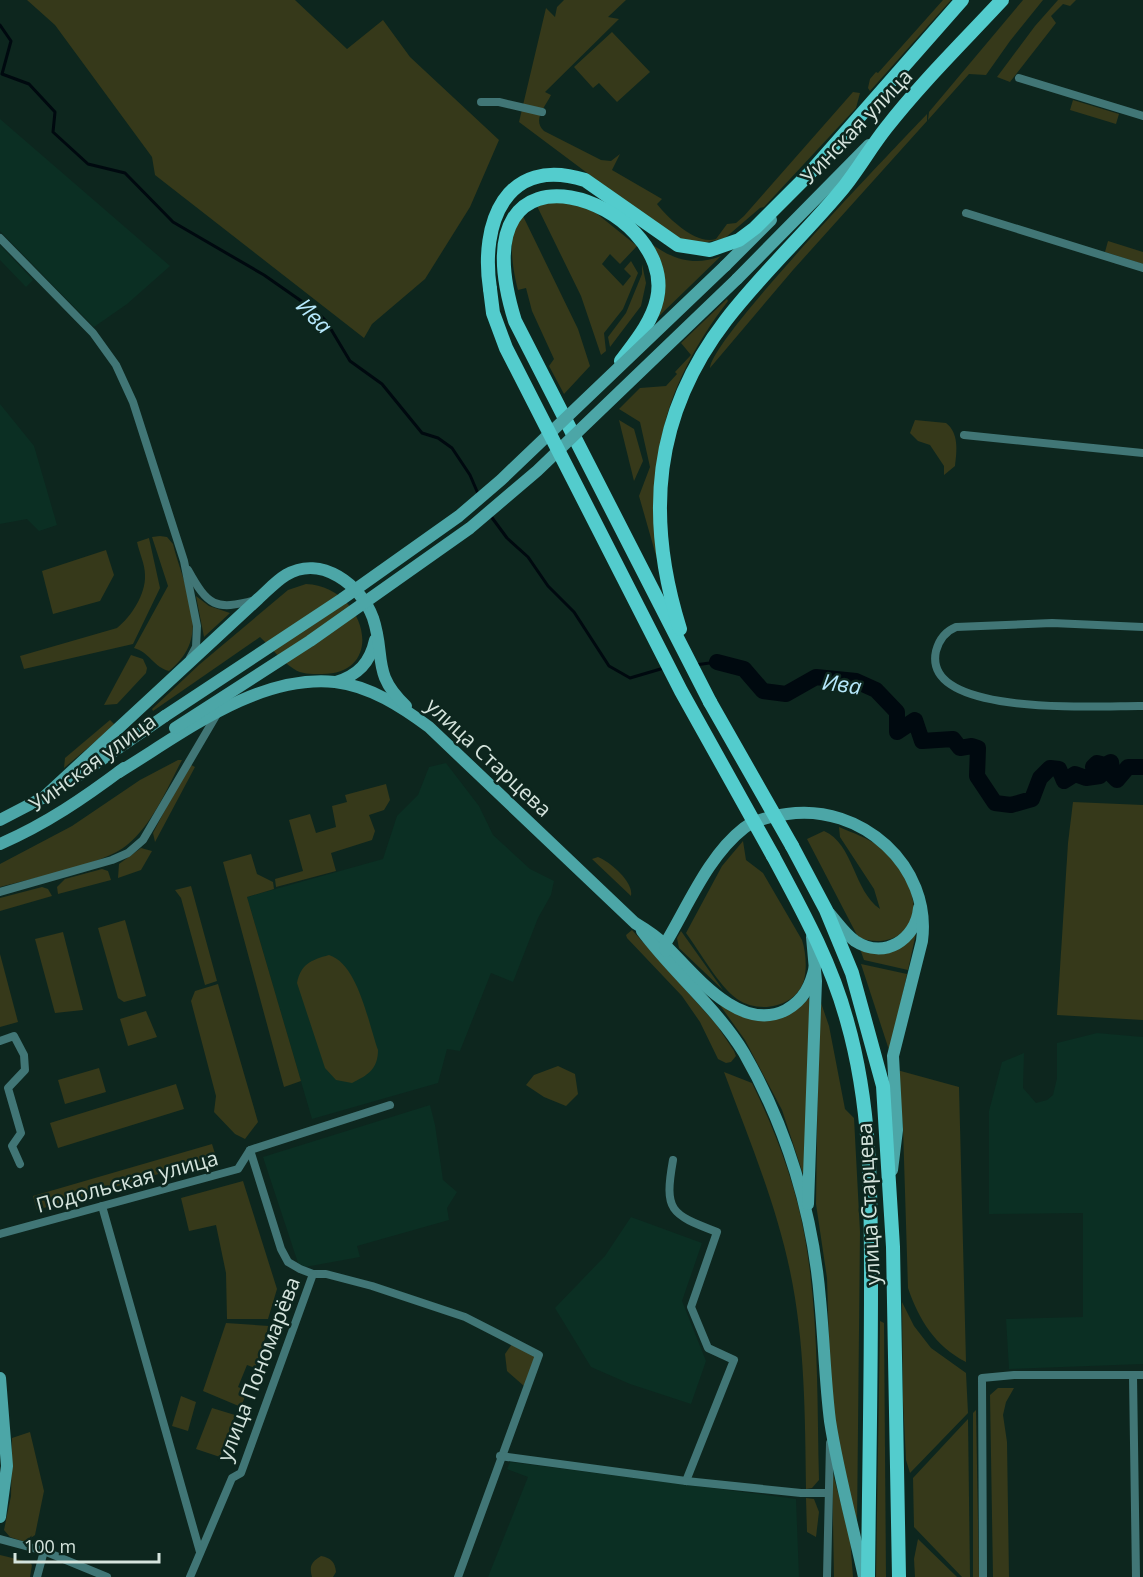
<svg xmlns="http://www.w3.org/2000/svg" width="1143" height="1577" font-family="'Open Sans',sans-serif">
<rect width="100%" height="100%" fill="#0d261e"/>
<!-- built -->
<g fill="#0b2f23">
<path d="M0 119 170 266 127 304 94 327 0 231Z"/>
<path d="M0 245 33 280 26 287 0 260Z"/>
<path d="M0 404 34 446 57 525 39 531 27 519 0 524Z"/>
<path d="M446 763 479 806 493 835 530 869 554 881 551 895 538 918 513 982 491 973 460 1051 447 1049 438 1083 312 1119 247 897 383 859 397 816 418 795 429 767Z"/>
<path d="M1097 1033 1143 1037V1364L1009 1369 1006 1319 1083 1317V1213L989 1214V1111L1002 1062 1024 1053 1023 1088 1036 1103 1047 1100 1053 1095 1057 1078V1043Z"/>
<path d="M430 1105 435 1125 443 1180 457 1192 447 1208 449 1220 357 1246 360 1257 305 1267 298 1263 263 1157Z"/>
<path d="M631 1217 702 1243 682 1301 706 1361 691 1404 630 1384 591 1367 555 1308 605 1256Z"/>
<path d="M510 1462 796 1499 799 1577H488L528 1477 507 1469Z"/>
</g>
<!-- green -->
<g fill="#36391a">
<path d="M27 0H295L347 49 383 20 410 57 499 140 470 207 425 279 372 324 364 338 155 175 152 157 55 25Z"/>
<path d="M564 0H626L608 17 619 19 545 92 551 95C545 107 532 120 544 131L601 160 611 161 620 154 612 170 662 199 657 204C668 218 697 246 716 239L727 224 736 223 744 216 853 92 860 93 856 108 764 207 760 208 725 238 704 243 674 238 519 122 546 8 555 17 557 7Z"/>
<path d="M943 0H951L870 91 868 88 870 79 876 72 878 73Z"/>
<path d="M1023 0H1043L1010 41 986 75 969 74 928 120 929 112Z"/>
<path d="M1058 0H1076L1070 6 1063 4 1051 16 1056 23 1010 82 997 77 1035 26Z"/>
<path d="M612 32 650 72 617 102 599 83 593 88 574 67Z"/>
<path d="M1073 100 1119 114 1116 124 1070 110Z"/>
<path d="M927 114V121L793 270 710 368C712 337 894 149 927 114Z"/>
<path d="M559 197 596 213 637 246 620 264 610 254 602 264 623 286 631 276 624 269 631 261 638 273 623 309 604 333 606 351 601 355 581 296 536 204Z"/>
<path d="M523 216 578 329 590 366 564 394 549 366 554 359 532 311 526 288 518 290C513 271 505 229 523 216Z"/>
<path d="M1108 241 1143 252V264L1105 252Z"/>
<path d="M650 243C672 259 694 267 721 256L657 318 647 245Z"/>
<path d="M642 264 646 283 641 306 610 347 608 337 626 313 642 274Z"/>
<path d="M727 299 728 301C694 345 663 402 659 459 657 482 664 543 657 559L639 496 650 467 640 422 619 409 640 388 666 386 677 374 675 372 691 355 681 343Z"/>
<path d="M619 420 634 429 643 461 634 481Z"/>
<path d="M915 420 946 423C959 433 957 451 955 466L944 475V466L930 445 918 441 910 433Z"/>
<path d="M160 536 167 537 173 544C184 589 214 636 169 671 155 668 149 652 134 648L168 586 152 537Z"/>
<path d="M149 538 160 588 133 644 24 669 20 656 117 628C131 617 146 594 145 575 145 564 139 552 137 542Z"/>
<path d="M106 550 114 575 100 601 53 614 42 571Z"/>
<path d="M306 584C366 586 389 676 320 674 311 674 301 674 294 669 281 661 271 647 260 637L153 711 152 709 200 664 288 590Z"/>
<path d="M196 596 209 606 230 613 204 637Z"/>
<path d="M131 655 143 659 147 668 146 673 117 704 104 705Z"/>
<path d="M110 720 115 725 64 768 65 758Z"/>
<path d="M178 760H182C167 788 153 824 127 845 103 865 32 878 0 887V864L72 826 140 780Z"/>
<path d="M189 764 195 767 155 842 153 833Z"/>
<path d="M386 784 390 800 384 810 369 815 375 831 372 840 331 853 336 871 276 887 275 879 303 871 289 820 310 814 316 833 336 827 332 806 347 802 345 795Z"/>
<path d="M1073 802 1143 805V1020L1057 1015 1068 843Z"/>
<path d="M839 827C853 833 868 838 880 847 895 859 911 883 913 901 919 934 884 949 858 937L807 839 824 831C854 844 853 890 880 909L874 889 840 837Z"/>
<path d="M743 841 746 860 763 873 802 940C806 952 807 969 804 980 796 1008 758 1014 737 999 719 986 700 952 686 933L722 866Z"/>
<path d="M141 848 152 851 141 870 118 878 119 864Z"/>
<path d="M251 854 257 874 273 882 274 889 247 897 301 1081 284 1087 223 862Z"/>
<path d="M598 857C609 861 634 882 631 896L592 859Z"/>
<path d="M102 869 108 871 111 880 58 894 57 887 65 879Z"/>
<path d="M191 886 217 981 205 985 181 898 175 890Z"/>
<path d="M42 887 48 889 52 896 0 911V898Z"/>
<path d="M125 920 146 996 124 1002 118 998 98 928Z"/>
<path d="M632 930 716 1024 734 1051 736 1056 731 1062 726 1063 718 1059 700 1022 682 996 627 938 626 935Z"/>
<path d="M681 931 723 990 679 948 677 938Z"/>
<path d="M63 932 83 1010 55 1013 35 939Z"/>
<path d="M916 933 908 970 864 960 860 949C885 956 900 954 916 933Z"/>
<path d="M0 954 18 1022 0 1027Z"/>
<path d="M329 955C358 964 368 1022 378 1050 378 1069 368 1075 352 1083L336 1080 325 1068 297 983C301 964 311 960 329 955Z"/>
<path d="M861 964 907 974 890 1053Z"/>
<path d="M218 984 258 1122 245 1139 235 1134 214 1112 216 1096 191 1001 195 991Z"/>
<path d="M812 996 804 1177 782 1110 745 1040 714 997 741 1015 793 1012Z"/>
<path d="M819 997 829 1026 845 1109 854 1118 860 1232 857 1527 831 1410 827 1278 816 1204Z"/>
<path d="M146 1011 157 1037 128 1046 120 1019Z"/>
<path d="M558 1066 575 1074 578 1094 566 1106 544 1097 526 1085 534 1075Z"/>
<path d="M99 1068 106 1092 65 1104 58 1080Z"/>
<path d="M897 1070 959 1087 966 1362C935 1346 919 1320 908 1288L903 1128Z"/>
<path d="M724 1072 752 1083C776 1132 796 1185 805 1238 819 1318 817 1400 819 1480L812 1488 806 1489C805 1416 805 1342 790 1271 776 1203 748 1137 724 1072Z"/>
<path d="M176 1084 184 1109 58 1148 50 1123Z"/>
<path d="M212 1144 216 1157 37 1210 33 1196Z"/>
<path d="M243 1181 277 1289 268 1319H227L226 1273 216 1225 189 1231 181 1198Z"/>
<path d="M902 1302 914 1326 931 1348 966 1373 968 1413 910 1473 906 1460 903 1401Z"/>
<path d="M880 1321 884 1323 886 1577H876Z"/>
<path d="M226 1323 269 1326 255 1368 247 1365 238 1387 247 1391 241 1407 203 1391Z"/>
<path d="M512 1344 535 1357 524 1386 507 1371 505 1354Z"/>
<path d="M998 1388H1014L1006 1402 1003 1415 1007 1442 1009 1577H993L990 1395Z"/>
<path d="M181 1396 196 1402 188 1431 172 1426Z"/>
<path d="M212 1408 235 1415 220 1457 196 1449Z"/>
<path d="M976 1410 979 1577H973V1413Z"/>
<path d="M968 1419 970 1577H962L914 1527 913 1478Z"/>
<path d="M30 1432 44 1491 35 1535 25 1542 10 1537 4 1530 11 1496 12 1438Z"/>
<path d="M832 1470 850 1538 853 1577H834Z"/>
<path d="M806 1498 814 1499 819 1512 816 1537 807 1532Z"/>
<path d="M918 1539 957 1577H915L914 1559Z"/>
<path d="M0 1555 29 1562 32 1565 30 1577H0Z"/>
<path d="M321 1556C331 1558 335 1562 336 1572L333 1577H312C309 1566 311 1562 321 1556Z"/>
</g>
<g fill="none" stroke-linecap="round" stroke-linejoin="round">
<!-- stream -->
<g stroke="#00090f" stroke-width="3">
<path d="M0 25 11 41 2 74 29 84 55 112 53 132 88 164 125 173 173 222 264 275 317 312 326 321 350 361 382 384 422 433 438 438 452 448 470 475 479 496"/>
<path d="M490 515 507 538 528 557 548 586 574 612 609 666 630 678 664 668"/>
<path d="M695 665 717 662"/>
</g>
<!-- river -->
<path stroke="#00090f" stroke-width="16" d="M717 662 744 669 763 691 786 694 816 677 856 681 876 690 897 712V732L915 720 922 741 953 739 960 748 972 746 978 748 977 776 995 803 1011 805 1032 799 1040 778 1050 768 1059 769 1064 781 1075 774 1086 778 1100 776 1093 767 1097 763 1105 765 1111 762 1113 776 1117 780 1128 767H1143"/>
<!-- minor -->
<g stroke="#417676" stroke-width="8">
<path d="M1019 78 1143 116"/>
<path d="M481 102H499L542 112"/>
<path d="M966 213 1143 268"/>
<path d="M0 238 93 333 116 365 133 402 184 561 197 626 196 647 190 658"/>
<path d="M964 435 1143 453"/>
<path d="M188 570C208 606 215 611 255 600"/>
<path d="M1143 627 1052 623 956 627C946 631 939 640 936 651 921 719 1105 705 1143 706"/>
<path d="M0 892 112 860 128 853 143 840 217 714"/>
<path d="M0 1041 14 1036 24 1055 25 1070 8 1088 21 1133 12 1146 20 1164"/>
<path d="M250 1150 281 1249 288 1262 300 1269 313 1274H326L372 1286 465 1317 539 1355 458 1577"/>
<path d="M673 1160C664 1211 670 1214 717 1232L691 1307 708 1348 734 1360 686 1481"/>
<path d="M102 1206 200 1552"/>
<path d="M0 1234 238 1169 250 1150 390 1105"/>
<path d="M1133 1376 1136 1577"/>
<path d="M500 1456 686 1481 801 1493H827"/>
<path d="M0 1539 44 1551 107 1577"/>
<path d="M37 1577 44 1551"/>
<path d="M190 1577 232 1478 241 1473 313 1274"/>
<path d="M827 1577 830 1443"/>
<path d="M983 1577 982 1378 1014 1375H1143"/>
</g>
<!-- secondary -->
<g stroke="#4ca6a7" stroke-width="12">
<path d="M725 266 771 220"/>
<path d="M737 279 869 145"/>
<path d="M336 682C358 675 370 663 375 640"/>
<path d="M119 772C182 734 257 674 335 682 370 686 402 707 429 727L635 923C645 929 656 936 665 945 693 972 739 1034 786 1010 804 1000 811 985 815 966"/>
<path d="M72 780 165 716"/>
<path d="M43 798 258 599C267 591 276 581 286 575 321 554 361 585 373 618 386 657 371 673 406 706"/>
<path d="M0 820 50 794"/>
<path d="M0 844C46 824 84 798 124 768"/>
<path d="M829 913C837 922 845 934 855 941 884 960 916 940 919 908"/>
<path d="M642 931C673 973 717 1008 744 1053 787 1128 813 1214 820 1299 824 1340 825 1381 830 1421 838 1473 853 1526 864 1577"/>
<path d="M666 951 665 944C688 906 708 856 744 828 756 819 773 816 787 814 861 803 932 866 922 941L893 1056 897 1130 892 1170"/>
<path d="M808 1204 816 981 812 937"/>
<path d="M0 1378 7 1466 0 1517"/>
</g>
<!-- primary -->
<g stroke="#53cccd" stroke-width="14">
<path d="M490 289C480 224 505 155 585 180L678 245 710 250 739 240 755 228 808 175 962 0"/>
<path d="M621 361C635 342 652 322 657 299 679 203 452 117 515 321L710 702"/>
<path d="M680 629C645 517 653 415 726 320 762 273 806 233 844 187 859 168 871 147 886 128 921 83 963 42 1002 0"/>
<path d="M792 846 826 910 852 973 883 1086 893 1247 899 1577"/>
<path d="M773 856C802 910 831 962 847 1021 872 1108 871 1197 871 1287 871 1383 869 1480 868 1577"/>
</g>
<!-- secondary-bridge -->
<g stroke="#4ca6a7" stroke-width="12">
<path d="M165 716 342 599 459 516 501 480 725 266"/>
<path d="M175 728 310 641 470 528 537 471 737 279"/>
</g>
<!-- primary-bridge -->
<g stroke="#53cccd" stroke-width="14">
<path d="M490 289 493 313 506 348 681 691 773 856"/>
<path d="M710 702 792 846"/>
</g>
</g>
<g text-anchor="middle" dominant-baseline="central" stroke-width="5" stroke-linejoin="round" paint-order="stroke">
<!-- street labels -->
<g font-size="21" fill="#d5e4dd" stroke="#0d261e">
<text transform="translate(856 126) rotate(-46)">Уинская улица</text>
<text transform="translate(489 757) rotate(43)">улица Старцева</text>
<text transform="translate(92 762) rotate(-36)">Уинская улица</text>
<text transform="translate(127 1181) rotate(-15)">Подольская улица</text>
<text transform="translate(868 1204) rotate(-93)">улица Старцева</text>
<text transform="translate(258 1369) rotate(-69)">улица Пономарёва</text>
</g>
<!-- water labels -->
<g font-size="22" font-style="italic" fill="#b8eafe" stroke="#0d261e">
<text transform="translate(315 315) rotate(45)">Ива</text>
<text transform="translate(842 683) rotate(8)">Ива</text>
</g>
</g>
<!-- scale -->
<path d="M15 1553v9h144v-9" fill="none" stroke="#d5e4dd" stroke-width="3"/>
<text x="24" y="1553" font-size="18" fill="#d5e4dd" stroke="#0d261e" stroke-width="4.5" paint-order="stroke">100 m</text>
</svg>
